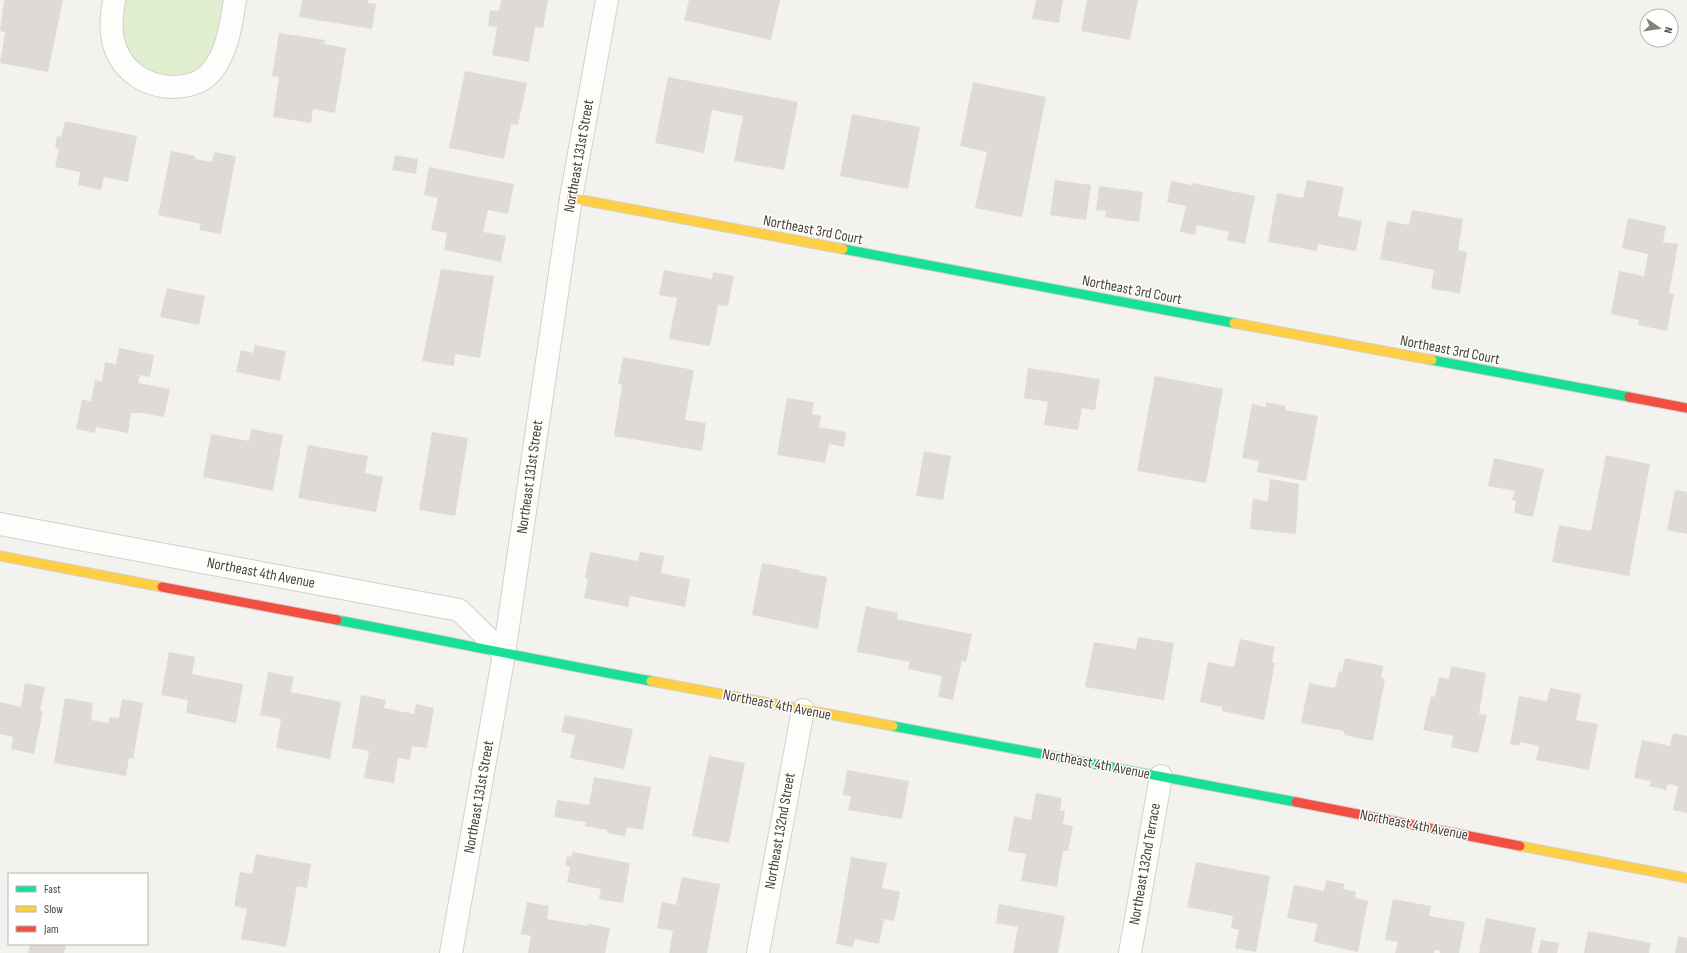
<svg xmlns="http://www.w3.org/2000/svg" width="1687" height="953" font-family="'Sofia Sans Condensed',sans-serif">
<rect width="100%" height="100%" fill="#f4f2ee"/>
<!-- green -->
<path fill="#e1eecf" d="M122 0H226L213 53 204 64 194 72 182 76 151 74 132 60 122 36Z"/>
<!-- building -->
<g fill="#dedbd6">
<path d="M4 0H63L48 72 0 63 5 32 0 31Z"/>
<path d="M302 0H368V3L376 4 372 29 299 17Z"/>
<path d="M501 0H548L543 28 535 27 529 62 492 55 497 27 488 26 490 10 499 11Z"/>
<path d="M689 0H780L771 40 684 20Z"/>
<path d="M1036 0H1063L1059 23 1032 19Z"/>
<path d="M1087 0H1138L1130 40 1081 31Z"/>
<path d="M279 33 325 40 324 44 346 48 335 113 313 109 311 123 273 117 279 77 272 76Z"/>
<path d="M465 71 527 83 518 125 511 124 504 159 449 148Z"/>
<path d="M668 77 798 102 784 170 734 161 743 116 712 110 704 153 655 143Z"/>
<path d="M973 82 1046 97 1022 217 975 208 987 152 960 146Z"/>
<path d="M852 114 920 127 908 189 840 176Z"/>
<path d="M65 121 137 136 128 182 104 177 101 190 78 185 80 172 55 167 59 149 55 148 57 136 61 137Z"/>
<path d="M171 151 195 156V159L212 162 214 152 236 156 221 234 199 230 201 224 158 215Z"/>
<path d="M395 155 418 159 416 174 392 170Z"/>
<path d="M429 167 514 184 508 214 488 210 483 232 506 236 501 262 444 250 447 233 431 230 438 198 424 195Z"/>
<path d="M1055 180 1091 185 1086 220 1050 215Z"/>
<path d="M1307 180 1344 187 1338 216 1362 221 1356 251 1318 244 1317 251 1268 242 1277 193 1303 198Z"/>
<path d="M1171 181 1192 185 1193 183 1255 196 1245 244 1227 240 1229 232 1197 225 1195 235 1180 232 1186 206 1167 202Z"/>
<path d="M1099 186 1143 192 1139 222 1105 217 1106 211 1096 210Z"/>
<path d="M1412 210 1463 219 1458 250 1467 252 1460 293 1431 289 1434 270 1380 259 1387 221 1409 225Z"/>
<path d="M1628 218 1666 226 1663 242 1678 244 1669 293 1674 294 1667 331 1638 325 1639 320 1611 314 1619 271 1644 276 1648 254 1622 248Z"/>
<path d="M441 269 494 276 480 358 455 354 454 366 422 361Z"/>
<path d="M664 270 712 279 713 272 734 276 728 306 718 305 710 346 669 339 677 298 659 295Z"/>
<path d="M167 288 205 296 199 325 160 317Z"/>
<path d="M255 345 286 351 280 381 236 372 241 350 253 353Z"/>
<path d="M119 348 154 355 150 377 140 375 138 383 170 389 164 417 142 413H131L128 433 96 427 95 433 76 429 82 400 91 401 95 380 102 382 105 362 116 364Z"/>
<path d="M623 357 694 370 685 420 706 423 702 451 614 436 622 385 618 384Z"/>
<path d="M1028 368 1100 379 1095 410 1082 408 1078 430 1044 425 1048 402 1024 398Z"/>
<path d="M1155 376 1223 389 1206 483 1137 471Z"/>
<path d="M787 398 814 402 812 414 821 416 819 427 846 432 844 447 829 444 825 463 777 455Z"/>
<path d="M1266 402 1286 406 1285 410 1318 416 1306 481 1257 472 1259 461 1242 458 1252 404 1266 407Z"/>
<path d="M251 429 283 435 273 491 203 477 211 434 249 441Z"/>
<path d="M432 432 468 438 455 516 419 510Z"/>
<path d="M308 445 368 456 365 473 383 477 376 512 298 498Z"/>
<path d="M924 451 951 456 943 500 916 496Z"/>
<path d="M1606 455 1650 464 1629 576 1552 562 1559 525 1591 531Z"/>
<path d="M1494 458 1544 469 1533 517 1514 513 1516 501 1512 500 1515 491 1488 486Z"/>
<path d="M1270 479 1299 484 1296 534 1250 529 1253 499 1268 501Z"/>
<path d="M1675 490 1687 492V534L1667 530Z"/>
<path d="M590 552 638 561 640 552 664 556 661 573 690 579 685 607 630 596 628 607 584 598 588 579 585 578Z"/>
<path d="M762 563 799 570V572L827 577 818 629 752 615Z"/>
<path d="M866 606 898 613 897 619 972 634 966 662 962 660 953 700 938 697 942 676 908 669 910 662 857 652Z"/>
<path d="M1138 637 1174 643 1164 700 1085 687 1094 642 1136 649Z"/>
<path d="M1240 639 1275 647 1272 662 1275 663 1264 720 1222 711V707L1200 702 1208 662 1234 667Z"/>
<path d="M169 652 195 657 192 674 243 684 236 723 186 713 188 700 161 695Z"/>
<path d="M1345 658 1383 666 1381 678 1385 679 1373 741 1344 735V731L1301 723 1309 683 1335 688 1339 671 1342 672Z"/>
<path d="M1451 666 1486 673 1479 714 1487 715 1478 753 1451 747 1453 736 1423 730 1431 696 1435 697 1439 677 1449 679Z"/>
<path d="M268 672 294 677 291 692 341 702 330 759 276 748 281 719 260 715Z"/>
<path d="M25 683 45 687 40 710 43 711 34 754 11 749 13 737 0 734V702L21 707Z"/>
<path d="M1550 688 1581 694 1576 720 1598 724 1589 770 1536 760 1539 746 1520 742 1519 746 1510 744 1519 696 1547 701Z"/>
<path d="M361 695 386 700 384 708 414 714 416 704 434 708 427 748 412 746 410 760 398 758 394 783 364 778 369 751 352 748Z"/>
<path d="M65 698 93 703 91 720 108 723 110 717 119 718 122 699 143 703 133 759 129 758 126 776 54 763Z"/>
<path d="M565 715 633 729 624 769 570 758 575 735 561 732Z"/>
<path d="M1673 733 1687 736V813L1673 810 1678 786 1668 784 1666 790 1649 786 1651 781 1634 778 1642 740 1670 746Z"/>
<path d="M709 756 745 763 729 843 692 836Z"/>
<path d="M847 770 909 781 902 819 848 810 851 796 843 795Z"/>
<path d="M594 777 651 787 643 830 627 827 625 836 607 833V830L585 826 586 822 554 817 557 800 589 805Z"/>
<path d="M1036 793 1062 798 1060 811H1065L1063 824 1073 826 1068 851H1063L1057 887 1021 881 1026 854 1008 851 1014 816 1031 820Z"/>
<path d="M573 852 630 863 623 903 599 899 601 889 567 882 570 867 565 865 567 856 571 857Z"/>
<path d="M256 854 311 864 307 888 297 886 286 947 241 939 247 909 234 906 240 872 252 874Z"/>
<path d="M851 857 887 863 882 888 900 892 894 921 884 919 879 944 855 939 853 947 836 944Z"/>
<path d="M1196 862 1270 876 1256 952 1235 948 1239 930 1231 928 1233 916 1187 907Z"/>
<path d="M682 877 720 884 707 953H669L673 931 657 928 662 902 676 905Z"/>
<path d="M1326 880 1345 884 1343 889 1356 892 1355 898 1368 901 1358 952 1314 942 1317 924 1287 918 1294 885 1324 891Z"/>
<path d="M1393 899 1431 906 1429 916 1465 922 1459 953H1440V951L1434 950V953H1395L1398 942 1385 940Z"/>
<path d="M527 902 549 906 547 919 588 926V924L610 928 605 953H528L531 936 521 934Z"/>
<path d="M999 904 1065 916 1058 953H1013L1018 927 996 923Z"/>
<path d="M1486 918 1536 928 1531 952 1534 953H1479Z"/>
<path d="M1588 931 1651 943 1649 953H1584Z"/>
<path d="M1678 936 1687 938V953H1675Z"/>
<path d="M1541 940 1559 943 1557 953H1538Z"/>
<path d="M30 944H66L64 953H28Z"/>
</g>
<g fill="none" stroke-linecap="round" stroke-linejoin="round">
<defs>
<g id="street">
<path d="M114 0C112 13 110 27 113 40 119 69 144 86 172 87 186 87 202 83 211 72 228 52 231 24 235 0"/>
<path d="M0 524 459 610 504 654"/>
<path d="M451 953 504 654 571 198 607 0"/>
<path d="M758 953 803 710"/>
<path d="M1130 953 1161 776"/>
</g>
<g id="fast">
<path d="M843 249 1234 323"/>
<path d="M1432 360 1629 397"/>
<path d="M337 620C442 640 546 662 651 681"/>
<path d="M893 726 1296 802"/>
</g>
<g id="slow">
<path d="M571 198 843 249"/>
<path d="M1234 323 1432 360"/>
<path d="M0 556 162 587"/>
<path d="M651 681 893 726"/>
<path d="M1520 846 1687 878"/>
</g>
<g id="jam">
<path d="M1629 397 1687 408"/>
<path d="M162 587 337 620"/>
<path d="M1296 802 1520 846"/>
</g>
</defs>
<!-- street casing -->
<use href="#street" stroke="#d2d0cb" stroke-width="24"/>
<!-- fast casing -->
<use href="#fast" stroke="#d3cfc5" stroke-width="11"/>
<!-- slow casing -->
<use href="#slow" stroke="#d3cfc5" stroke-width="11"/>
<!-- jam casing -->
<use href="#jam" stroke="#d3cfc5" stroke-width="11"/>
<!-- street -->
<use href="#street" stroke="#fdfdfc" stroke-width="22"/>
<!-- fast -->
<use href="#fast" stroke="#16e098" stroke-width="9"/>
<!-- slow -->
<use href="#slow" stroke="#ffcf43" stroke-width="9"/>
<!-- jam -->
<use href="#jam" stroke="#f24e42" stroke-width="9"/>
</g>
<g text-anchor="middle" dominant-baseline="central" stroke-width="3" stroke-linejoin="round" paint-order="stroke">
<!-- street labels -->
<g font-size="15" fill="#4b4439" stroke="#fff">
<text transform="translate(579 156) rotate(-80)">Northeast 131st Street</text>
<text transform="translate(813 230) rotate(11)">Northeast 3rd Court</text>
<text transform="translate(1132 290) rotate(11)">Northeast 3rd Court</text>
<text transform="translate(1450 350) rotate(11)">Northeast 3rd Court</text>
<text transform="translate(530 477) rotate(-82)">Northeast 131st Street</text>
<text transform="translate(261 573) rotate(11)">Northeast 4th Avenue</text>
<text transform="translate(777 705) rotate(11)">Northeast 4th Avenue</text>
<text transform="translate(1096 764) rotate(11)">Northeast 4th Avenue</text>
<text transform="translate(479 797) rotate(-80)">Northeast 131st Street</text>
<text transform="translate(1414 825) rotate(11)">Northeast 4th Avenue</text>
<text transform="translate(780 831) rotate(-80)">Northeast 132nd Street</text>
<text transform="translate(1145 864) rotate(-80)">Northeast 132nd Terrace</text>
</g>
</g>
<!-- legend -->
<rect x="8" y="873" width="140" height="72" fill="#ffffff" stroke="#b7b4b0"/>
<rect x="16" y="886" width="20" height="6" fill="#16e098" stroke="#b7b4b0"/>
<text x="44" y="893" font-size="12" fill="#4b4439">Fast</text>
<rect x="16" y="906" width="20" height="6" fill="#ffcf43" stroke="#b7b4b0"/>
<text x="44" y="913" font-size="12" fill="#4b4439">Slow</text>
<rect x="16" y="926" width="20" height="6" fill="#f24e42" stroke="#b7b4b0"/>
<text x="44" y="933" font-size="12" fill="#4b4439">Jam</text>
<!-- north arrow -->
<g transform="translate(1659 28) rotate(103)"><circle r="19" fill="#ffffff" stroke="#b7b4b0"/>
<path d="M0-3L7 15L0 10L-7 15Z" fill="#868178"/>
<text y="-6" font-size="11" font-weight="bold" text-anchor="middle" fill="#4b4439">N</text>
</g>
</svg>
